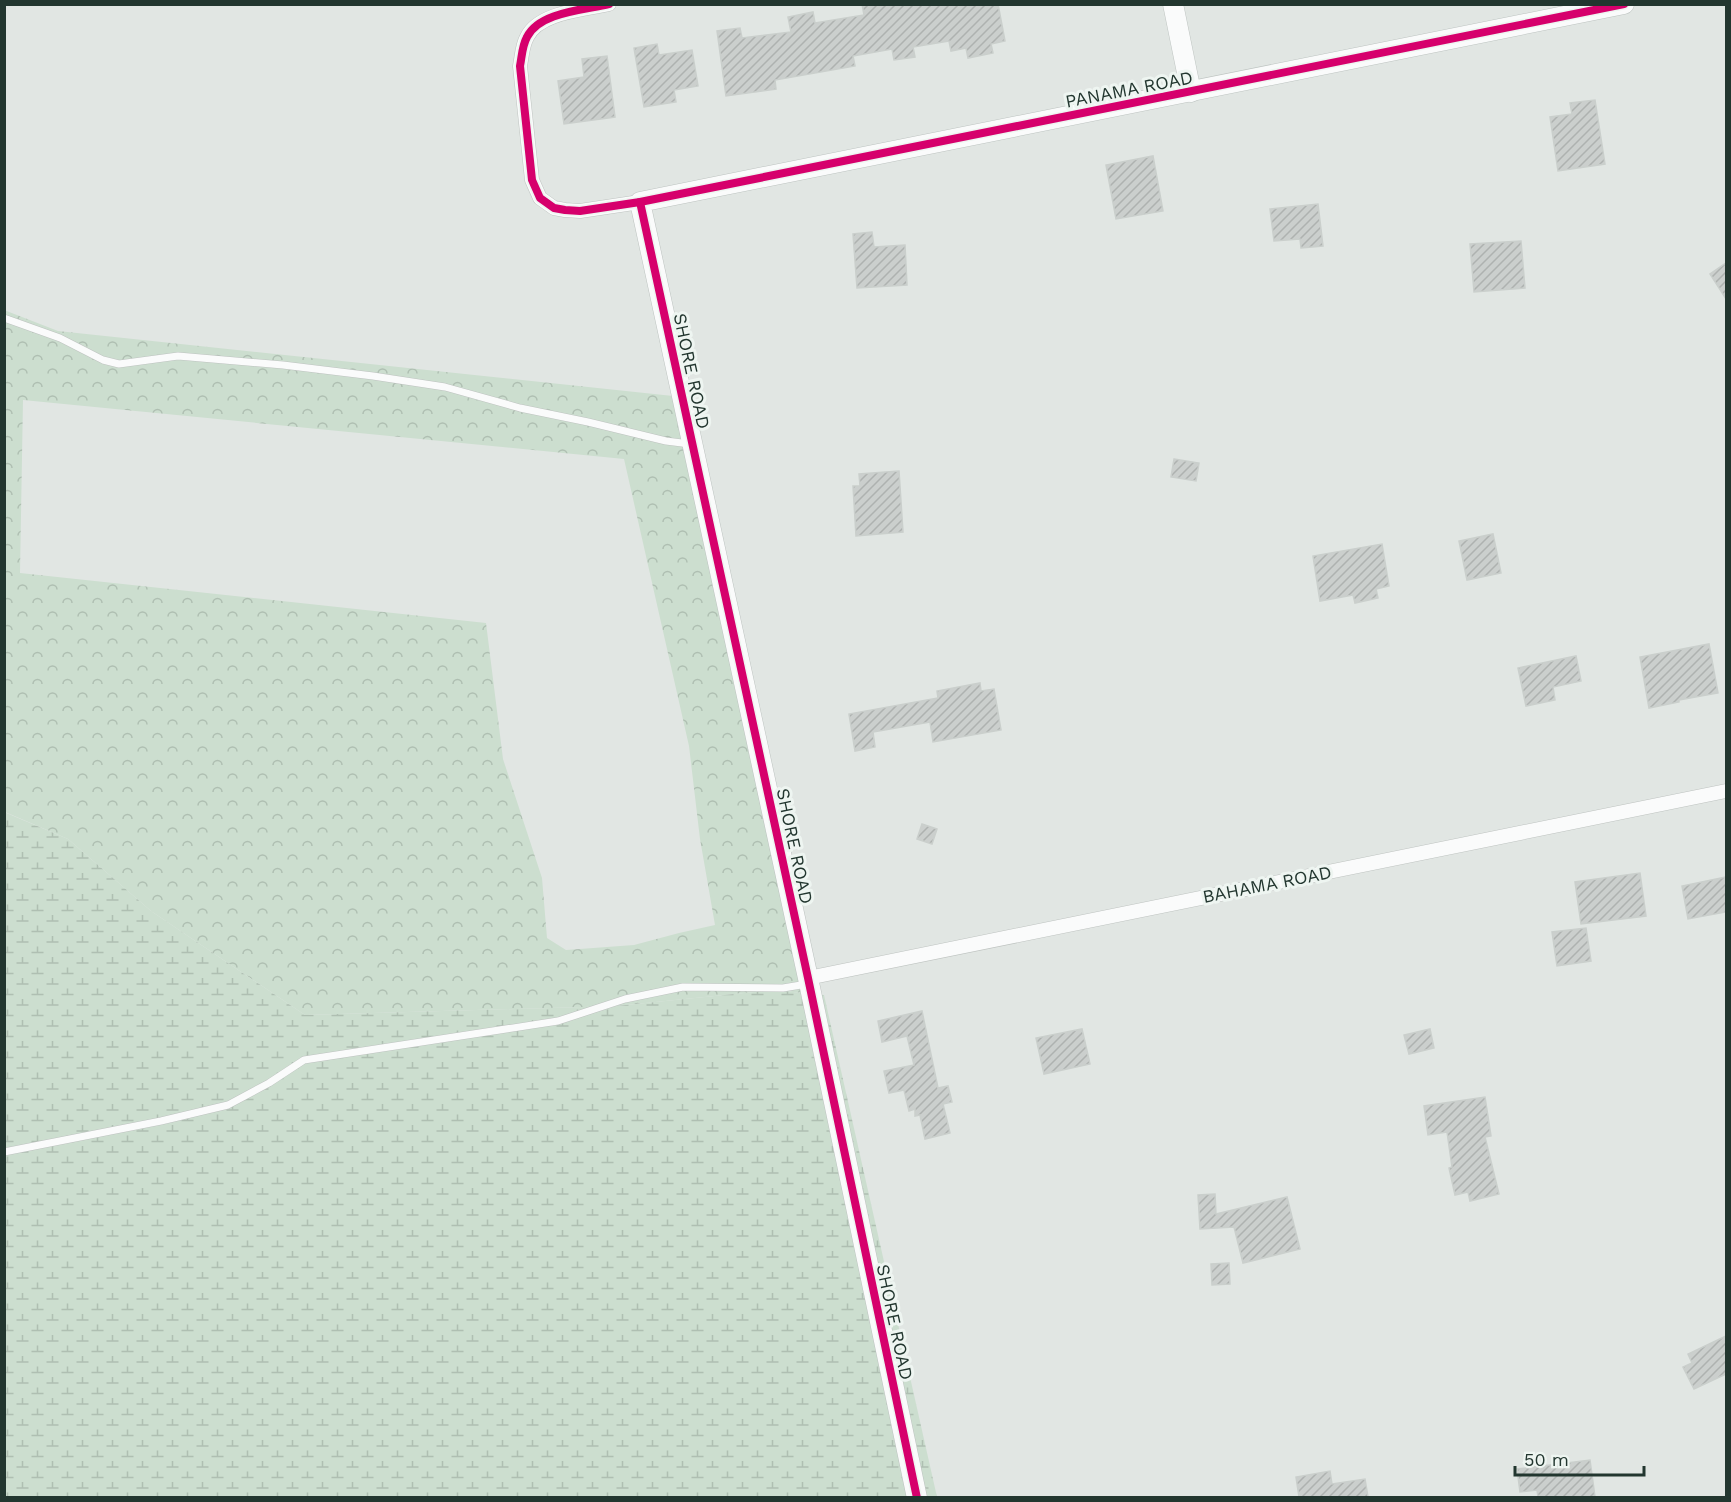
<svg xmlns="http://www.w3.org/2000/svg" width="1731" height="1502" font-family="'Work Sans',sans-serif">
<defs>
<pattern id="forest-crowns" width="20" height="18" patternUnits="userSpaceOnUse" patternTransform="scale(1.5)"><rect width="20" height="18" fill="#ccdecf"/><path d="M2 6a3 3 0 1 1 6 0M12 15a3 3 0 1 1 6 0" fill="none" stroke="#afbfb2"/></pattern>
<pattern id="wetland-marsh" width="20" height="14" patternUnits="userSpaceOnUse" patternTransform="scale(1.5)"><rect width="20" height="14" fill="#ccdecf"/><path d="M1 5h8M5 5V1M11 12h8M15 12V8" fill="none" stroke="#afbfb2"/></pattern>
<pattern id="building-hatch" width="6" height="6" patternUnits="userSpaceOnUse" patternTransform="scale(1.5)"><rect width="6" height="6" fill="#cbcfcd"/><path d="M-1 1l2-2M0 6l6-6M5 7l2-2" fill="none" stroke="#aeb2b0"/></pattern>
</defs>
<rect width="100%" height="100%" fill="#e1e6e3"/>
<!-- forest -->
<path fill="url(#forest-crowns)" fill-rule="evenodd" d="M4 310 58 331 673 396 802 993 775 990 616 1006 305 1015 151 911 68 839 5 812ZM23 400 624 459 689 746 700 839 715 925 679 933 634 945 566 950 547 938 542 878 503 759 486 623 20 573Z"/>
<!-- wetland -->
<g fill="url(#wetland-marsh)">
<path d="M4 812 68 839 151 911 305 1015 616 1006 775 990 802 993 907 1497H5Z"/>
<path d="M821 995H824L937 1497H926Z"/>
</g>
<!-- building -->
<g fill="url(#building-hatch)" stroke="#cacfcc" stroke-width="1.5">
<path d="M862 4H998L1005 41 991 44 993 53 968 58 966 48 951 51 949 41 913 47 915 57 894 60 892 49 853 56 855 66 775 80 776 89 726 96 717 31 740 28 742 38 791 32 788 17 813 12 815 23 864 15Z"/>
<path d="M657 44 659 55 692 50 698 86 674 90 676 102 644 107 634 48Z"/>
<path d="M607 56 615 117 564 124 558 81 584 77 582 59Z"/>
<path d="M1595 100 1605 164 1558 171 1550 117 1572 114 1570 103Z"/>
<path d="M1153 156 1163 211 1116 219 1106 165Z"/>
<path d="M1318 204 1323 246 1301 248 1300 239 1274 241 1270 209Z"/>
<path d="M872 232 874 247 905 245 907 285 857 288 853 234Z"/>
<path d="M1521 241 1525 288 1474 292 1470 244Z"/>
<path d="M1726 263V299L1710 274Z"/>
<path d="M1174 459 1199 463 1196 481 1171 477Z"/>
<path d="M899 471 903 532 856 536 853 486H860L859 474Z"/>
<path d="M1493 534 1501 573 1467 580 1459 541Z"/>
<path d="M1382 544 1389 586 1376 589 1378 598 1355 603 1353 595 1320 601 1313 556Z"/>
<path d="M1709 644 1718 693 1679 700V702L1649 708 1640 657Z"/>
<path d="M1576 656 1581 681 1553 687 1555 700 1526 706 1518 668Z"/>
<path d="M980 683 981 691 994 689 1001 730 933 742 930 722 873 732 875 747 855 751 849 714 938 698 937 691Z"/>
<path d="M922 824 937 829 932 844 917 839Z"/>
<path d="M1640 873 1646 916 1581 924 1575 882Z"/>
<path d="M1726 877V912L1688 919 1682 886Z"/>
<path d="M1586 928 1591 961 1557 966 1552 932Z"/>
<path d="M922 1011 938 1088 948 1086 952 1102 943 1104 950 1133 925 1139 920 1115 915 1116V1109L909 1111 904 1090 889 1093 884 1071 914 1065 907 1036 882 1042 878 1021Z"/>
<path d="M1082 1029 1090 1064 1044 1074 1036 1038Z"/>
<path d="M1430 1029 1434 1048 1409 1054 1404 1035Z"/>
<path d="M1485 1097 1491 1136 1485 1137 1499 1194 1470 1201 1468 1192 1455 1195 1449 1168 1452 1167 1447 1132 1428 1135 1424 1106Z"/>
<path d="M1215 1194 1216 1214 1287 1197 1300 1249 1243 1263 1234 1227 1200 1229 1198 1195Z"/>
<path d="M1229 1263 1230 1284 1212 1285 1211 1264Z"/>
<path d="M1726 1336V1374L1694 1389 1683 1367 1692 1363 1688 1354Z"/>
<path d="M1590 1460 1595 1497H1538L1537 1490 1520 1492 1517 1469Z"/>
<path d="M1330 1471 1332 1484 1365 1479 1368 1497H1299L1296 1477Z"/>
</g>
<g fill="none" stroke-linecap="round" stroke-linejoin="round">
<defs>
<g id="lane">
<path d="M4 318 60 338 103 360 119 364 178 356 283 365 373 376 445 387 520 408 588 422 666 441 690 444"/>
<path d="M4 1152 161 1121 228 1105 269 1083 304 1060 558 1021 625 999 683 987 783 988 807 984"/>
</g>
<g id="street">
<path d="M609 4C584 10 539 12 527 37 522 46 522 56 520 66L532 180 540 198 554 208 565 210 580 211 640 202"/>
<path d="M808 978 1726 791"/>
</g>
<g id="secondary">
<path d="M1173 4 1191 92"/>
<path d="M917 1498 808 978 640 202 1624 4"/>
</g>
</defs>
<!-- lane casing -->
<use href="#lane" stroke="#bec3c0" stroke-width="8"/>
<!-- street casing -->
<use href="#street" stroke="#bec3c0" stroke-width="15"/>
<!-- secondary casing -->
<use href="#secondary" stroke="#bdc3c0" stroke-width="21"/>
<!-- lane -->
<use href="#lane" stroke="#fafbfb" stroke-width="7"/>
<!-- street -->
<use href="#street" stroke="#fafbfb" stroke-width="14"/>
<!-- secondary -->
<use href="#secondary" stroke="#fafbfb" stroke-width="20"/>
<defs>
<g id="cycleway">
<path d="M609 4C584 10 539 12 527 37 522 46 522 56 520 66L532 180 540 198 554 208 565 210 580 211 640 202 1624 4"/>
<path d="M640 202 808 978 917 1498"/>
</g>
</defs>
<!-- cycleway casing -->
<use href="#cycleway" stroke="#eef5f1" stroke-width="11"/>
<!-- cycleway -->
<use href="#cycleway" stroke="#d6006c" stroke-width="8"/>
</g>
<g text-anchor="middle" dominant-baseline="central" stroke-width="6" stroke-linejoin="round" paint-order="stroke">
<!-- street labels -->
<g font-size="18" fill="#22362f" stroke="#eef5f1">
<text transform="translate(1129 89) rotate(-11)">PANAMA ROAD</text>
<text transform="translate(692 371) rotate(78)">SHORE ROAD</text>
<text transform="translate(795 846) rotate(78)">SHORE ROAD</text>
<text transform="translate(1267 884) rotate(-11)">BAHAMA ROAD</text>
<text transform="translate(895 1322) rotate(78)">SHORE ROAD</text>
</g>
</g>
<!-- border -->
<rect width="1731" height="1502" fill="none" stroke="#22362f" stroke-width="12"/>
<!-- scale -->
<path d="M1515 1466v9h129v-9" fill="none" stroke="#22362f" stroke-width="3"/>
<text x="1524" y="1466" font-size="18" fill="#22362f" stroke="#eef5f1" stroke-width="4.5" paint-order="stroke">50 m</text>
</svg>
